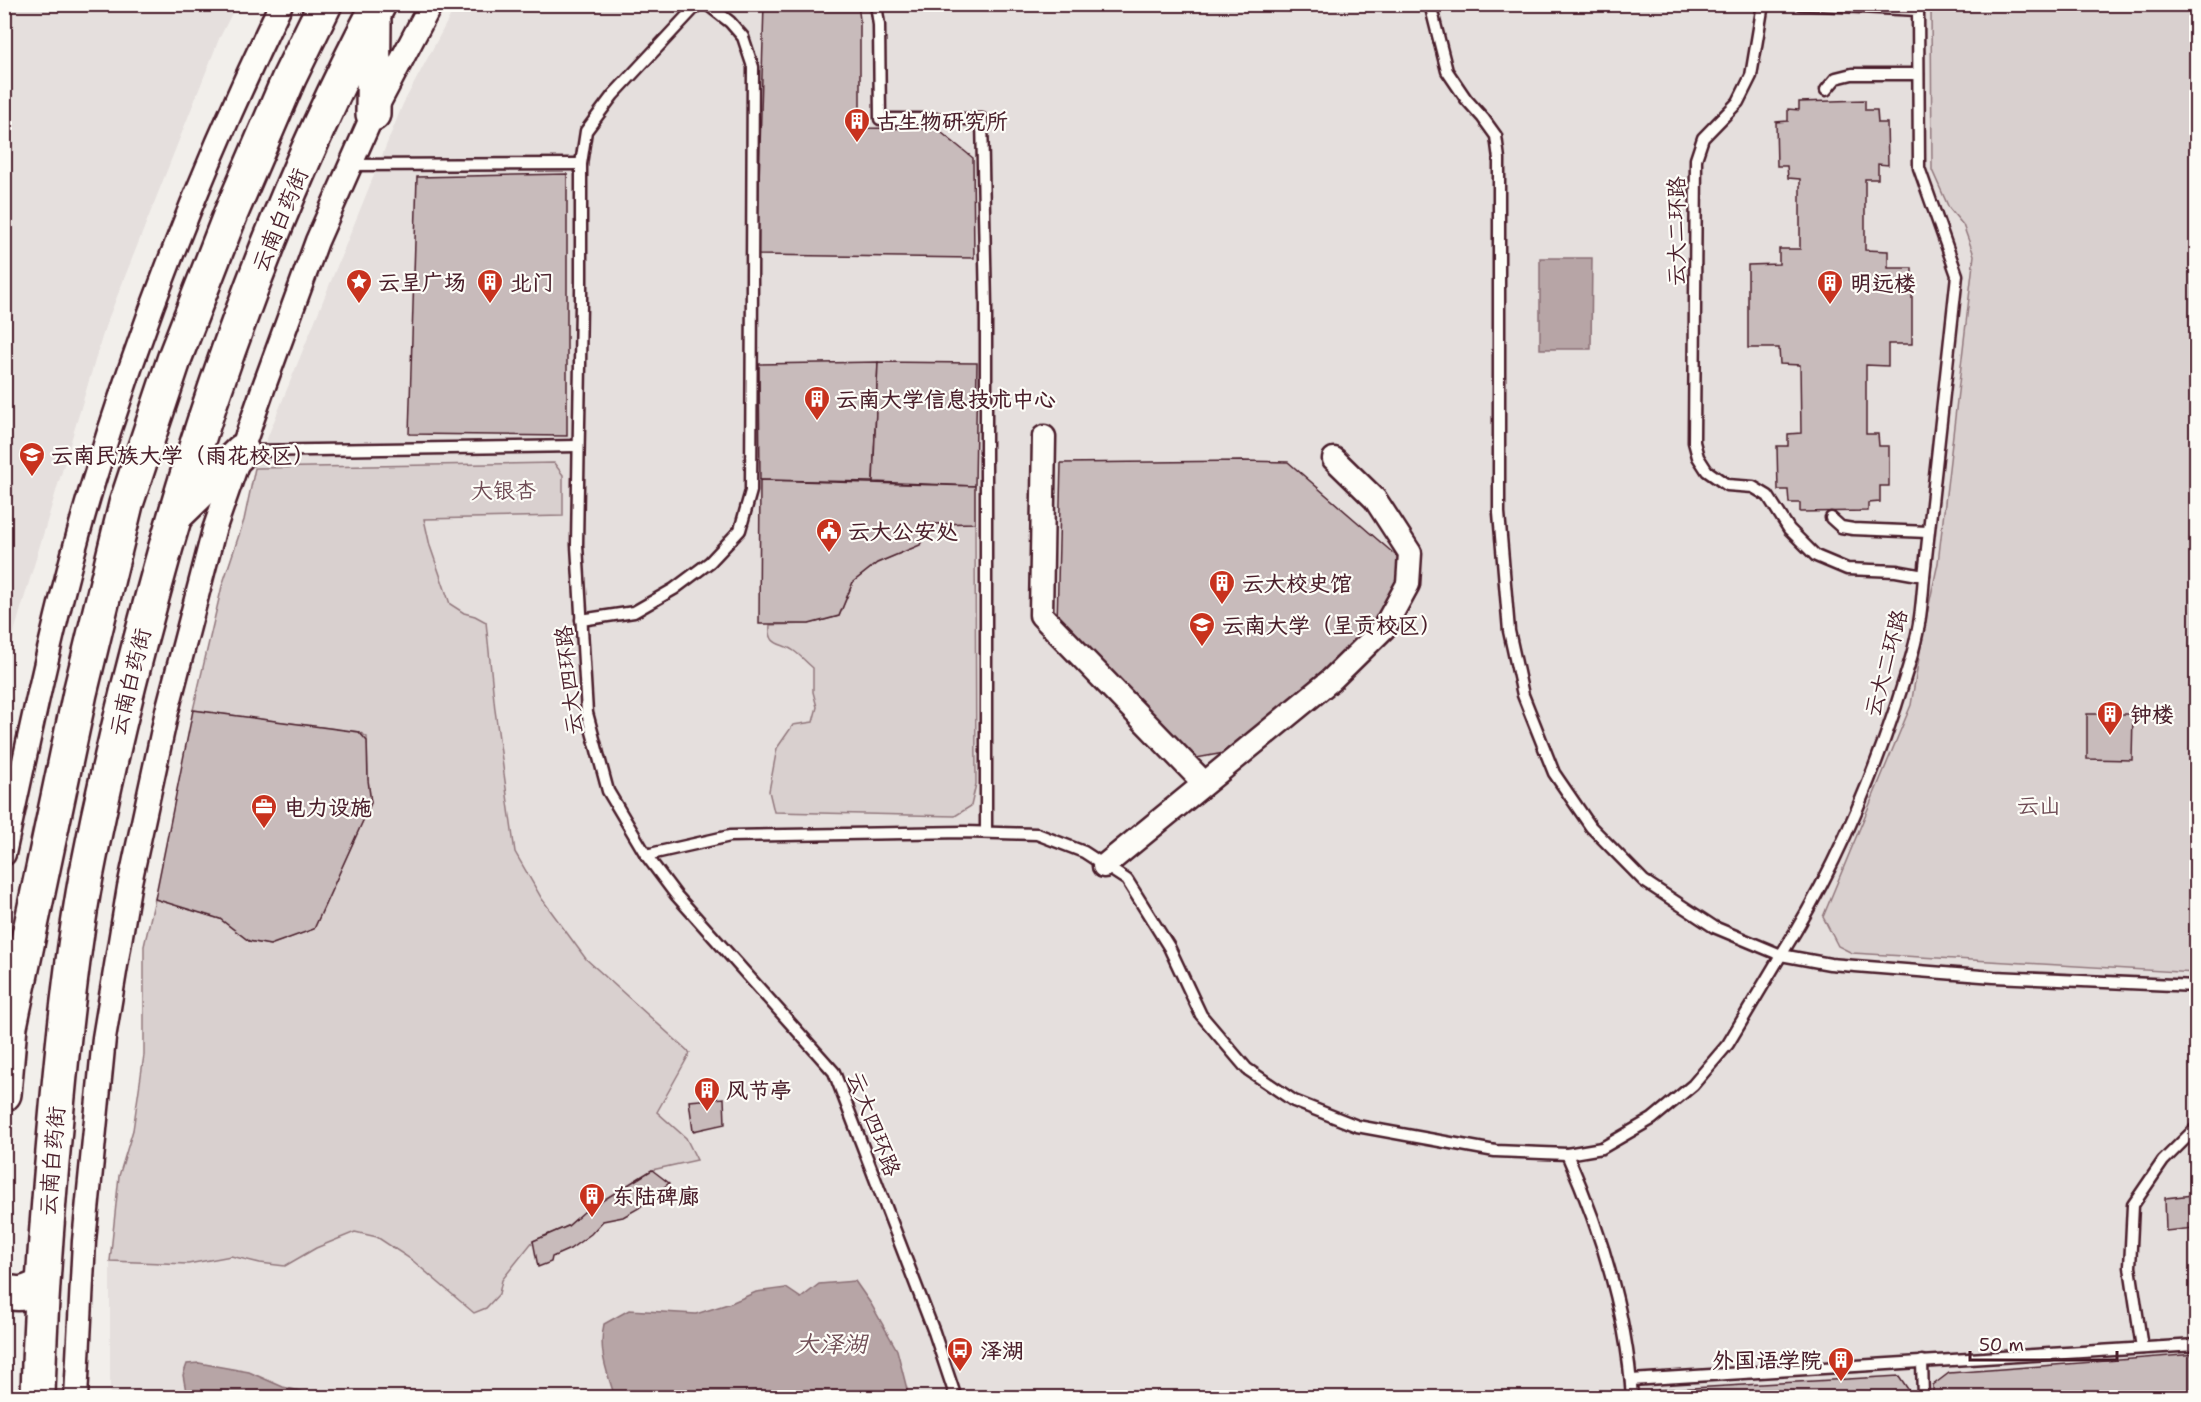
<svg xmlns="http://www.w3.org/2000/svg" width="2201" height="1402" font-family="'Shantell Sans','LXGW WenKai TC',sans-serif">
<rect width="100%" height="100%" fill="#f2efeb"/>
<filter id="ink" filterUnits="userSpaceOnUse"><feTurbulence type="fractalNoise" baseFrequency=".0167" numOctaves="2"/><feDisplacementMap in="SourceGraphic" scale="12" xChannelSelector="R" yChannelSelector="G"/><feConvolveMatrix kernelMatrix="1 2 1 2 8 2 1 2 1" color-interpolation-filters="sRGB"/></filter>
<g filter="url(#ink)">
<!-- built -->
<g fill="#e5dfdd">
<path d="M5 5H236L219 39 105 327 15 629 5 676Z"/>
<path d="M456 5H2196V1397L110 1398V1261L119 1176 133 1130 144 1055V946L193 710 222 586 244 520 255 468 403 104Z"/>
</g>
<!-- green -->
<g fill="#d9d0cf" stroke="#92787d" stroke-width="1.5">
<path d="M1931 5H2196V973L1852 953 1838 946 1823 917 1911 705 1924 628 1938 563 1974 255 1963 225 1949 208 1932 170Z"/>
<path d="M554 463 563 475V516L424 519 430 546 450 604 464 613 475 616 486 622 495 710 515 852 542 899 586 959 690 1053 657 1112 686 1138 697 1160 652 1170 584 1212 568 1226 533 1241 502 1280 499 1294 486 1308 474 1313 412 1260 377 1237 355 1232 316 1248 285 1266 260 1263 231 1256 188 1264 110 1261 119 1176 133 1130 144 1055V946L155 899 220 919 249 941 270 945 314 929 371 803 368 780 367 737 359 732 193 710 222 586 244 520 255 468Z"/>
<path d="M975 523 976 784 971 806 955 816 774 812 769 791 777 748 793 725 813 722 817 707 813 692V668C807 663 801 656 794 651 781 642 768 647 770 625L809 624 839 616 853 582 877 563 920 545 929 524Z"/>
</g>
<!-- water -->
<g fill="#b7a5a6" stroke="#8b6f75" stroke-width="1.5">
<path d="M1540 258H1592L1591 349H1540Z"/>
<path d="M855 1281 871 1304 897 1350 909 1397H615C607 1373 598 1350 604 1324L629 1310 696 1314 731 1303 756 1292 786 1288 801 1298 819 1284Z"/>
<path d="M199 1363 249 1372 283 1387 325 1397H187L183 1375 187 1364Z"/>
</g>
<!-- building -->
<g fill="#c8bbbb" stroke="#4a1f2b" stroke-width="1.5">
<path d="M764 4H858L860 20V128L937 129 973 158 974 258 757 255Z"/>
<path d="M1865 100V110H1877L1878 123H1887L1888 165 1878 164V179H1865V250L1888 251V268H1912V344H1888V366L1866 365V434H1878L1879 446H1889V486H1880V502L1868 503V511L1800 512V503H1789L1788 490H1778L1777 446H1788V434L1801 433 1800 365 1780 364 1779 348H1748V265L1779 264V249H1800V179L1788 178 1787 166H1777L1776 122 1788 121V109L1799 110V102Z"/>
<path d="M567 174V436L409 434 417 177Z"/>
<path d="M878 362 873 482 760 480 759 364Z"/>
<path d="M878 362 977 363 975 486 873 482Z"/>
<path d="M1242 461 1288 462 1400 559 1398 589 1362 638 1224 753 1191 759 1057 623 1061 463Z"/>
<path d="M760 480 975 486V523L929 524 920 545 877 563 853 582 839 616 809 624H759Z"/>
<path d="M193 710 359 732 367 741 368 780 371 803 314 929 270 945 249 941 220 919 155 899Z"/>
<path d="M2087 714H2133L2132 760 2087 759Z"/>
<path d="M724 1098 725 1124 693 1131 689 1101Z"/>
<path d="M652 1170 669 1183 639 1208 623 1217 603 1221 591 1234 570 1249 552 1257 551 1262 538 1267 533 1241 568 1226 584 1212Z"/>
<path d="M2192 1179H2196V1252L2194 1228 2166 1231 2165 1198 2193 1195Z"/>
<path d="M2196 1354V1398H1933V1385L1949 1373Z"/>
<path d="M1899 1376 1914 1398H1652L1658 1390Z"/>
</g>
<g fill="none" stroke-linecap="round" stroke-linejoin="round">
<defs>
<g id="lane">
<path d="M698 4 613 95 586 131 581 164V303L577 545 587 713 608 791 646 855 676 895 834 1072 934 1332 956 1398"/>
<path d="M876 4 879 25 880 119H982L986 306V832"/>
<path d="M1763 4 1751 76 1738 102 1703 138 1696 159 1694 442 1698 457 1707 471 1727 485 1753 487 1768 496 1789 529 1816 556 1847 569 1896 571 1924 576C1923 589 1922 603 1920 617 1916 647 1905 677 1896 706 1867 793 1830 878 1781 955L1830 964 1994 977 2196 986"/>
<path d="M1800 4 1918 10 1919 168 1957 275 1924 576"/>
<path d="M4 10 7 4"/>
<path d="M1826 90 1836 78 1852 74H1918"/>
<path d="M350 165 581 164"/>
<path d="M245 451 578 446"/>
<path d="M1831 518 1841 527 1853 529 1928 532"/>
<path d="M581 620 634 612 674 589 710 562 740 530 751 491 753 67 743 37 730 22 707 4"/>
<path d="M646 855 730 836 965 832 1037 834 1084 852 1127 880 1169 947 1201 1015 1247 1069 1294 1101 1357 1126 1495 1151 1567 1154 1602 1148 1652 1119 1693 1085 1728 1044 1781 955 1714 927 1644 881 1591 827 1554 773 1523 695 1509 631 1499 513V159L1496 136 1483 118 1466 99 1447 71 1430 4"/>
<path d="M1567 1154C1601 1231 1627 1313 1632 1398"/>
<path d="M2142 1348 2130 1267 2133 1205 2163 1161 2196 1128"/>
<path d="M1922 1361 1923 1398"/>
<path d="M1631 1380 2196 1345"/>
</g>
<g id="street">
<path d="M1044 437 1041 615 1204 783"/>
<path d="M4 854C30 733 55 612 90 493 140 326 205 161 281 4"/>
<path d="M1104 866 1331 680 1384 628 1408 584 1410 553 1375 499 1334 459"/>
<path d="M76 1398 84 1241 104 1038 129 887 167 711 214 530 263 389 317 241 373 114 431 4"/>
</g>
<g id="primary">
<path d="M373 114 374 22"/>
<path d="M177 514 242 451"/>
<path d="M4 1094 10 1026 42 873 80 693 126 504 175 357 231 213 289 78 325 4"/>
<path d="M4 1291C20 1296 28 1293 42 1285"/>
<path d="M38 1398C40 1300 48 1204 57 1107 64 1031 72 953 86 877 104 784 126 692 151 601 206 395 279 193 379 4"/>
</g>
</defs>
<!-- lane casing -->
<use href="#lane" stroke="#4a1f2b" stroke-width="15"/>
<!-- street casing -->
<use href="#street" stroke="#4a1f2b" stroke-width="27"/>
<!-- primary casing -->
<use href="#primary" stroke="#4a1f2b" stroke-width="38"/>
<!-- lane -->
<use href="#lane" stroke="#fdfcf7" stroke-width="10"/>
<!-- street -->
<use href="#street" stroke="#fdfcf7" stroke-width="22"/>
<!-- primary -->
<use href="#primary" stroke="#fdfcf7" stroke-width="33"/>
</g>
</g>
<!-- icons -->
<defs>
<symbol id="building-pin" viewBox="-11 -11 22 30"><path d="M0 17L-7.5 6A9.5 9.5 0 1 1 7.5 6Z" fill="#c8321e" stroke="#fdfcf7"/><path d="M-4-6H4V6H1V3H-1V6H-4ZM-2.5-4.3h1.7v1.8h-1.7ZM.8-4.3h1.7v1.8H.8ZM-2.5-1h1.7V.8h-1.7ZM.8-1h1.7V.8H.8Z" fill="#fff"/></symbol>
<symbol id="sight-pin" viewBox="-11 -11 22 30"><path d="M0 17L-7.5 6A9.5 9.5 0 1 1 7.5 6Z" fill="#c8321e" stroke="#fdfcf7"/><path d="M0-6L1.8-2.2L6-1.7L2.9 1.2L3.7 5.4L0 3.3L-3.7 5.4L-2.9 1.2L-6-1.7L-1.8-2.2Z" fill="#fff"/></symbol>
<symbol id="university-pin" viewBox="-11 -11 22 30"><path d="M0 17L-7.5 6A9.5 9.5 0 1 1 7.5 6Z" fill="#c8321e" stroke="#fdfcf7"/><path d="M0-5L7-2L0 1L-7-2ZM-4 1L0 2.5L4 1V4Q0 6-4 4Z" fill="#fff"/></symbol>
<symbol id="civic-pin" viewBox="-11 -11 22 30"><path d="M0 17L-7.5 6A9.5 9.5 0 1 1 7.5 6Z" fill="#c8321e" stroke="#fdfcf7"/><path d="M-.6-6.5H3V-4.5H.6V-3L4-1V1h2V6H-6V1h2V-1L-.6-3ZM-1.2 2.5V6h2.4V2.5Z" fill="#fff"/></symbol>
<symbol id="office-pin" viewBox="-11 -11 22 30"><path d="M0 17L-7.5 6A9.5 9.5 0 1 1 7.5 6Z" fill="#c8321e" stroke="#fdfcf7"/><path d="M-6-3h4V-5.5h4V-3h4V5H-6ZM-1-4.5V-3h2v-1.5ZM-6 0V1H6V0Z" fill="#fff"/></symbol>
<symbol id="bus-pin" viewBox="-11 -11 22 30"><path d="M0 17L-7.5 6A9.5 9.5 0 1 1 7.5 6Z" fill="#c8321e" stroke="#fdfcf7"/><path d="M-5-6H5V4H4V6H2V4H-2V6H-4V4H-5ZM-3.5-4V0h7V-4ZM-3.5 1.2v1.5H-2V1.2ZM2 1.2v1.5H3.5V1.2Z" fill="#fff"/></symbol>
</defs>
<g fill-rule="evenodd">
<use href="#building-pin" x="842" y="106" width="30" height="40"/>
<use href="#sight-pin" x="344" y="267" width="30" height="40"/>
<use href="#building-pin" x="475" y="267" width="30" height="40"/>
<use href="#building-pin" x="1815" y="268" width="30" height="40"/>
<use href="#building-pin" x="802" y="384" width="30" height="40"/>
<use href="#university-pin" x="17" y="440" width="30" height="40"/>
<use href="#civic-pin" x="814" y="516" width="30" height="40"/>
<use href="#building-pin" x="1207" y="568" width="30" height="40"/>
<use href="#university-pin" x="1187" y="610" width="30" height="40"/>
<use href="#building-pin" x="2095" y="699" width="30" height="40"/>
<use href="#office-pin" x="249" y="792" width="30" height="40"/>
<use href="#building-pin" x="692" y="1075" width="30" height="40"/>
<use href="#building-pin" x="577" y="1181" width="30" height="40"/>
<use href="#bus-pin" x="945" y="1335" width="30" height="40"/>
<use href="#building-pin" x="1826" y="1345" width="30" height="40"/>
</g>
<g text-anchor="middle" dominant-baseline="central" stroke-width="4.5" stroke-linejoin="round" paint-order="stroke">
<!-- poi labels -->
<g font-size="22" font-weight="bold" fill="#4a1f2b" stroke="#fdfcf7" text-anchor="start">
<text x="876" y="121">古生物研究所</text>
<text x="378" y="282">云呈广场</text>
<text x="510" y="282">北门</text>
<text x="1850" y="283">明远楼</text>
<text x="836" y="399">云南大学信息技术中心</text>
<text x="51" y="455">云南民族大学（雨花校区）</text>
<text x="848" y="531">云大公安处</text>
<text x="1242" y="583">云大校史馆</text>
<text x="1222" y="625">云南大学（呈贡校区）</text>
<text x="2130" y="714">钟楼</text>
<text x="284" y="807">电力设施</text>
<text x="726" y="1090">风节亭</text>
<text x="612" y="1196">东陆碑廊</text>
<text x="980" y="1350">泽湖</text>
<text x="1822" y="1360" text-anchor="end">外国语学院</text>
</g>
<!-- street labels -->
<g font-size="22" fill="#4a1f2b" stroke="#fdfcf7">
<text transform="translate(280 220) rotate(-67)">云南白药街</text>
<text transform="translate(1676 231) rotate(-90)">云大二环路</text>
<text transform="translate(1886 663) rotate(-75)">云大二环路</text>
<text transform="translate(569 680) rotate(-96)">云大四环路</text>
<text transform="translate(130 682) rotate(-76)">云南白药街</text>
<text transform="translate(874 1124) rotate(69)">云大四环路</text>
<text transform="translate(52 1161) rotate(-85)">云南白药街</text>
</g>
<!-- park labels -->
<g font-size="22" fill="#6e4b54" stroke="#fdfcf7">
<text x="504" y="490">大银杏</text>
<text x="2039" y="805">云山</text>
</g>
<!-- water labels -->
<g font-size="24" font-style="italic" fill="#704e56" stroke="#fdfcf7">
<text x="831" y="1344">大泽湖</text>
</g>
</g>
<!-- margin -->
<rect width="2201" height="1402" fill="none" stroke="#fdfcf7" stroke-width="24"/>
<rect x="12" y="12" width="2177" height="1378" fill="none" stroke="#4a1f2b" stroke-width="2" filter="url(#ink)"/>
<!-- scale -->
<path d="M1970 1351v9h147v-9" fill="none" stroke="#4a1f2b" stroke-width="3"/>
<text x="1979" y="1351" font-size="18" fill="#4a1f2b" stroke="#fdfcf7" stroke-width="4.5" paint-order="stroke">50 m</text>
</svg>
